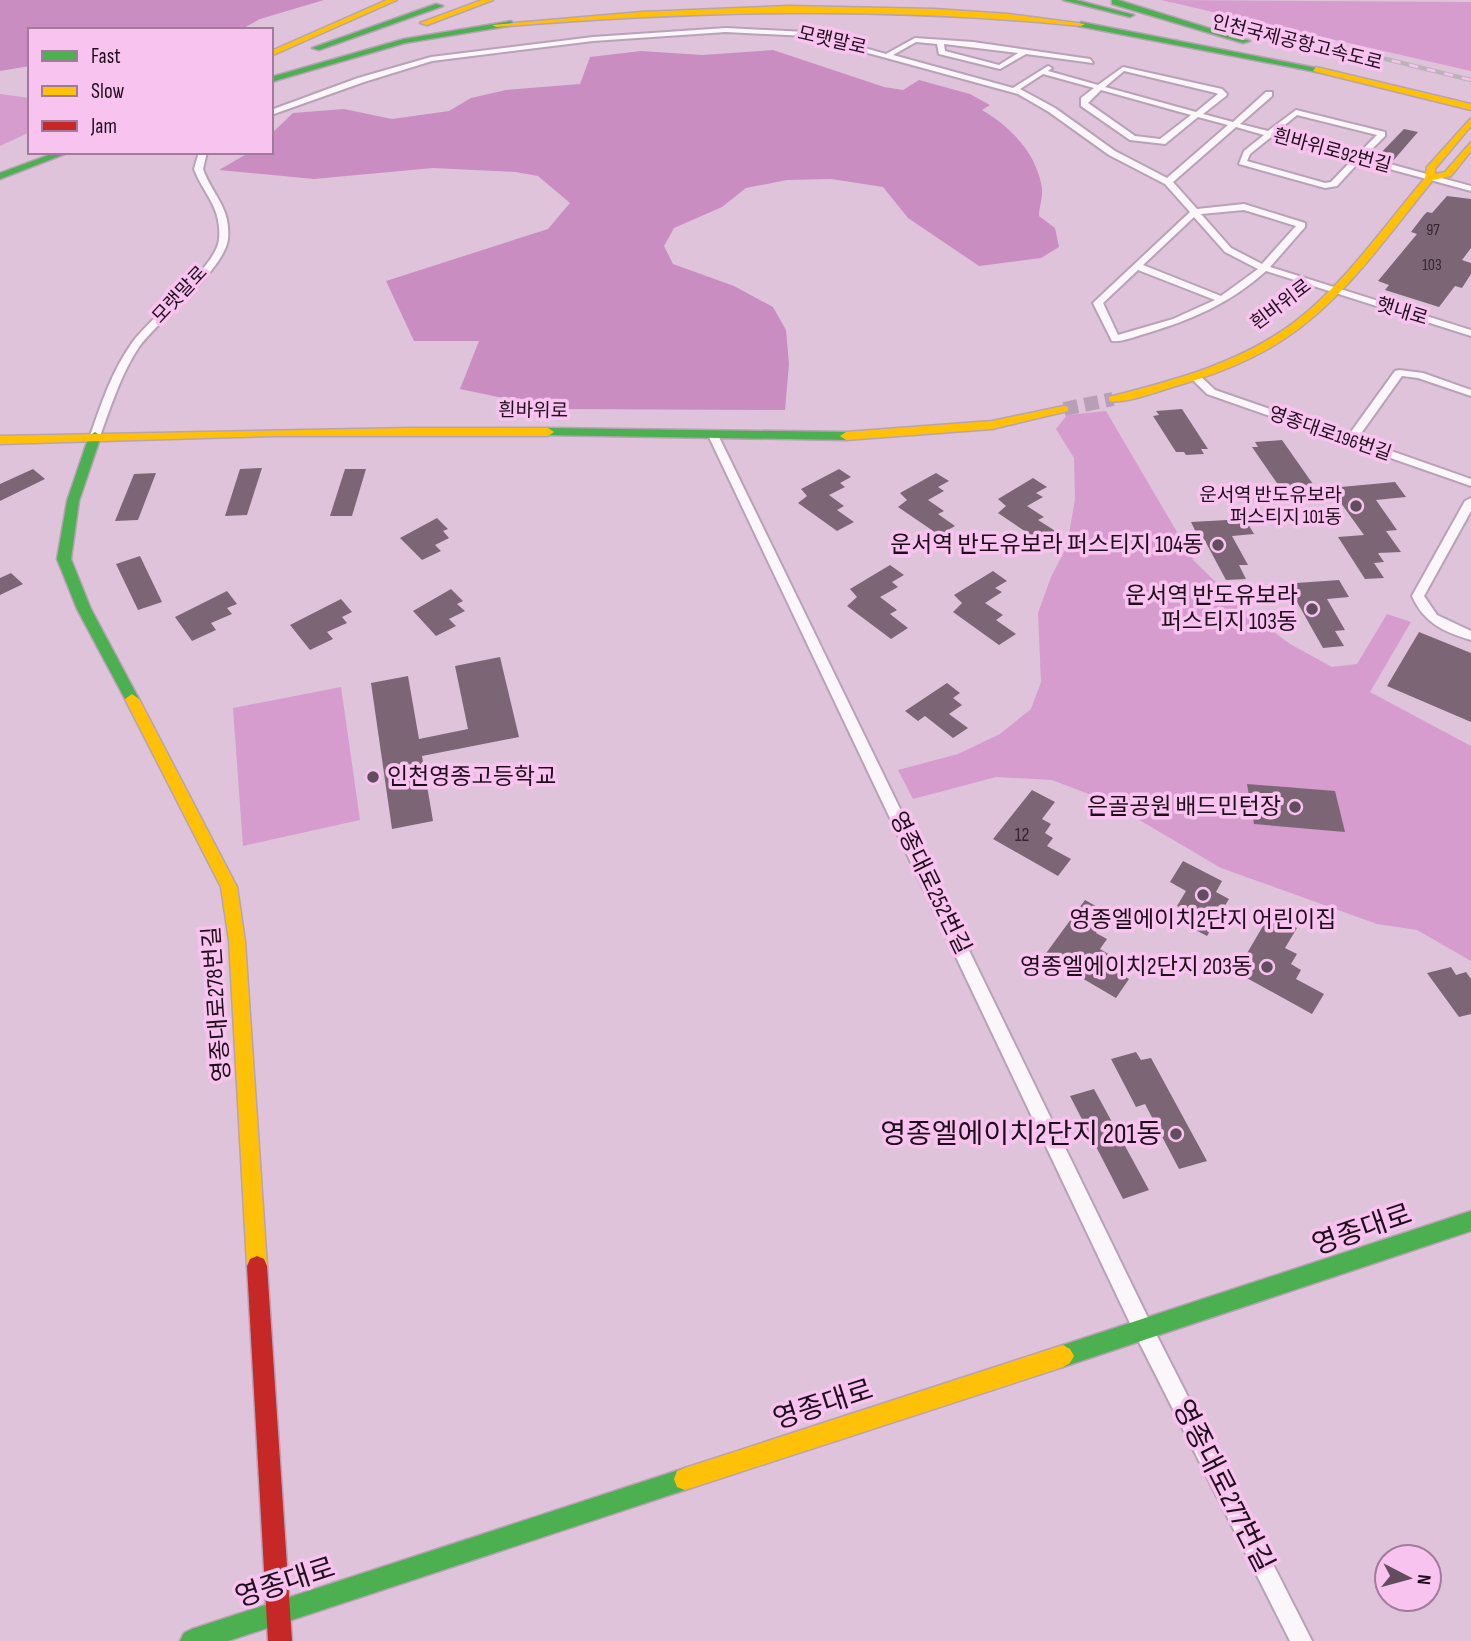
<svg xmlns="http://www.w3.org/2000/svg" width="1471" height="1641" font-family="'Sofia Sans Condensed','Noto Sans KR',sans-serif">
<rect width="100%" height="100%" fill="#dfc3db"/>
<!-- green -->
<g fill="#d59ccd">
<path d="M1161 0 1471 2V71Z"/>
<path d="M0 94 30 98V132L0 146Z"/>
<path d="M1106 411 1194 561 1248 613 1290 644 1332 667 1357 664 1387 614 1411 622 1370 692 1471 746V961L1417 930 1377 924 1221 868 1107 801 1052 780 996 777 913 799 898 770 958 754 1000 734 1031 709 1041 682 1038 613 1051 577 1067 546 1075 499 1074 458 1056 429 1067 415Z"/>
<path d="M341 687 360 820 243 846 233 708Z"/>
</g>
<!-- forest -->
<g fill="#ca8dc2">
<path d="M0 0H324L260 19 240 30H30V66L0 71Z"/>
<path d="M773 50 884 87 903 90 919 80 970 94 990 105 982 110C1011 127 1037 154 1042 188 1043 197 1039 208 1039 216L1055 228 1059 247 1041 258 979 266 908 218 883 187 831 179 787 180 746 188 722 207 674 228 664 246 673 264 734 286 773 307 786 330 789 364 785 410 556 409 460 389 479 341H414L386 281 548 229 570 203 538 176 516 172 433 168 314 179 219 170 250 152H271V134L293 113 344 109 392 119 449 111 471 98 506 90 580 84 590 57 641 51 702 55Z"/>
</g>
<!-- building -->
<g fill="#7c6676">
<path d="M1404 129 1418 132 1392 162 1376 158Z"/>
<path d="M1447 196 1471 199V248L1462 260 1471 263V274L1462 288 1455 286 1439 307 1385 290 1389 285 1378 281 1417 234 1411 232 1424 215 1427 212 1432 213Z"/>
<path d="M1182 409 1208 449H1201L1204 454 1186 455 1184 452H1176L1153 416 1159 415 1156 411Z"/>
<path d="M1282 440 1315 487 1290 489 1287 485 1279 486 1252 447H1258L1255 442Z"/>
<path d="M262 468 247 515 225 516 240 469Z"/>
<path d="M33 469 45 479 0 501V484Z"/>
<path d="M345 469H366L352 516H330Z"/>
<path d="M839 469 851 477 840 483 845 487 829 495 844 506 837 510 854 522 837 531 798 503 807 496 801 489Z"/>
<path d="M156 473 138 520 115 521 134 474Z"/>
<path d="M936 473 949 481 938 487 944 491 928 500 944 511 938 514 955 526 939 535 898 507 907 500 900 493Z"/>
<path d="M1033 478 1047 487 1036 493 1043 497 1027 506 1044 517 1038 520 1057 532 1041 542 998 513 1006 506 998 499Z"/>
<path d="M1395 482 1406 497 1376 500 1397 530 1386 531 1401 552 1378 553 1384 562 1374 563 1384 578 1365 579 1338 537 1364 535 1330 488Z"/>
<path d="M437 518 448 529 443 531 449 538 435 545 441 551 422 560 400 538Z"/>
<path d="M1245 519 1254 534 1232 536 1248 565H1239L1246 579 1226 580 1204 539H1199L1191 522Z"/>
<path d="M140 556 162 602 138 610 116 564Z"/>
<path d="M890 565 904 575 892 582 898 587 880 597 897 610 890 614 908 628 891 639 847 606 857 597 850 589Z"/>
<path d="M993 571 1007 581 995 588 1002 592 985 603 1003 615 996 620 1016 634 999 645 953 612 962 603 954 595Z"/>
<path d="M11 573 23 584 0 595V578Z"/>
<path d="M1339 580 1349 597 1327 599 1345 630 1335 631 1344 646 1323 648 1297 602H1292L1282 584Z"/>
<path d="M451 589 463 601 457 604 465 611 449 619 456 626 436 636 413 611Z"/>
<path d="M227 591 237 604 227 608 232 614 211 623 216 630 192 641 175 617Z"/>
<path d="M341 599 352 612 342 617 347 623 327 632 333 639 310 650 290 625Z"/>
<path d="M1419 632 1471 653V722L1387 686Z"/>
<path d="M500 657 519 737 422 756 433 821 392 829 371 683 408 676 419 739 468 729 455 666Z"/>
<path d="M947 683 960 693 953 698 962 705 949 714 968 728 953 738 925 716 918 721 905 711Z"/>
<path d="M1247 784 1335 791 1345 832 1254 824Z"/>
<path d="M1032 790 1055 802 1042 819 1051 824 1045 833 1053 838 1047 846 1071 859 1058 876 993 839Z"/>
<path d="M1183 861 1222 881 1216 892 1229 899 1207 936 1188 926 1195 916 1177 906 1186 891 1170 882Z"/>
<path d="M1085 900 1110 914 1096 933 1107 939 1100 949 1110 955 1103 964 1129 979 1116 998 1044 956Z"/>
<path d="M1270 914 1297 928 1285 948 1297 954 1291 964 1301 970 1296 979 1324 994 1312 1014 1236 972Z"/>
<path d="M1451 967 1456 975 1466 972 1471 979V1014L1459 1017 1427 973Z"/>
<path d="M1136 1052 1141 1060 1151 1058 1207 1161 1179 1169 1145 1104 1136 1107 1111 1059Z"/>
<path d="M1094 1089 1149 1190 1123 1199 1070 1096Z"/>
</g>
<g fill="none" stroke-linecap="round" stroke-linejoin="round">
<!-- secondary-tunnel -->
<path stroke="#b99fb5" stroke-width="14" stroke-dasharray="14 7" stroke-linecap="butt" d="M1064 409 1113 399"/>
<defs>
<g id="street">
<path d="M726 28 806 32 886 54 915 38 973 42 1090 59 1093 63 1026 54 1000 69 939 54 937 44 916 42 893 55 1013 88 1048 66 1052 68 1048 71 1098 85 1123 67 1222 89 1227 94 1226 96 1203 114 1233 122 1266 92H1272V96L1240 124 1268 131 1296 110 1385 132V136L1364 157 1471 186V191L1360 161 1337 186 1325 188 1239 164 1244 151 1264 135 1236 127 1173 182 1197 209 1244 204 1305 223V227L1270 267 1471 330V336L1266 271C1231 303 1189 321 1144 334 1134 337 1122 342 1112 341L1093 303 1190 212 1165 184 1109 155 1049 112 1018 94 806 36 726 32 593 41 432 61 364 82 271 115V110L358 78 431 57 593 37ZM944 44 1018 53 999 65 945 51ZM1124 71 1216 93 1218 94 1196 112 1105 87ZM1043 74 1094 88 1081 98V106L1130 140 1165 144 1198 117 1228 125 1167 178 1115 151 1055 108 1020 89ZM1101 90 1191 115 1160 139 1135 136 1088 103ZM1297 115 1377 135 1357 155 1275 133ZM1271 137 1353 159 1331 182 1325 183 1247 161 1250 154ZM1244 210 1296 226 1262 264 1231 248 1201 214ZM1194 217 1225 252 1258 269 1221 296 1143 265ZM1138 270 1215 300 1173 319 1118 335 1103 303Z"/>
<path d="M199 152H207L203 169C212 195 231 207 228 239 224 271 159 319 139 347 121 374 111 406 100 436L99 438H91L90 436C101 404 112 371 132 343 151 316 215 269 219 240 222 207 204 195 194 169Z"/>
<path d="M1399 370 1423 373 1471 390V396L1418 378 1402 376 1357 439 1471 479V486L1207 394 1189 376 1198 374 1215 390 1348 436 1395 371Z"/>
<path d="M713 432 718 435 1151 1324 1312 1641H1290L1137 1338 708 435Z"/>
<path d="M1471 498V511L1424 596 1437 615 1471 631V640C1444 632 1424 623 1412 596L1465 501Z"/>
</g>
<g id="fast">
<path d="M1063 0H1076L1134 15 1130 17Z"/>
<path d="M1112 0H1118L1250 41 1243 43 1112 4Z"/>
<path d="M436 4 443 6 319 50 312 48Z"/>
<path d="M511 21 514 25 405 43 271 82V77L404 39Z"/>
<path d="M1081 22 1332 71 1336 73 1332 75 1078 26Z"/>
<path d="M57 152H70L0 179V173Z"/>
<path d="M548 428 846 432 852 436 846 440 544 435V429Z"/>
<path d="M95 432 101 436 79 501 71 559 91 609 139 699 132 704 125 699 77 609 57 559 67 501 89 436Z"/>
<path d="M1471 1211V1231L1063 1367 1056 1363 1052 1356 1056 1349 1063 1345Z"/>
<path d="M685 1468 693 1471 696 1479 693 1487 685 1490 228 1641H180L184 1633 192 1629Z"/>
</g>
<g id="slow">
<path d="M387 0H397L271 56V51Z"/>
<path d="M482 0H493L427 25 420 23Z"/>
<path d="M789 6 935 9 1008 14 1085 24 1081 26C885 6 692 11 496 27L492 25 642 12Z"/>
<path d="M1316 67 1471 104V110L1313 71Z"/>
<path d="M1471 118V126L1435 169V174L1445 172 1471 142V151L1451 176 1433 180C1387 236 1345 299 1284 339 1251 361 1214 375 1176 386 1159 391 1126 404 1109 401V397C1175 380 1241 363 1296 321 1347 281 1384 226 1425 178L1427 167Z"/>
<path d="M1064 406 1068 407V411L992 429 846 440 840 436 846 432 992 421Z"/>
<path d="M411 428H548L554 432 548 436H274L0 444V436Z"/>
<path d="M132 694 139 699 237 887 245 941 267 1266 264 1273 257 1276 250 1273 247 1266 229 941 221 887 125 699Z"/>
<path d="M1063 1345 1070 1349 1074 1356 1070 1363 1063 1367 685 1490 677 1487 674 1479 677 1471 685 1468Z"/>
</g>
<path id="jam" d="M257 1256 264 1259 267 1266 292 1641H268L247 1266 250 1259Z"/>
</defs>
<!-- street casing -->
<use href="#street" stroke="#b8a2b5" stroke-width="4"/>
<!-- fast casing -->
<use href="#fast" stroke="#b8a2b5" stroke-width="3"/>
<!-- slow casing -->
<use href="#slow" stroke="#b8a2b5" stroke-width="3"/>
<!-- jam casing -->
<use href="#jam" stroke="#b8a2b5" stroke-width="3"/>
<!-- street -->
<use href="#street" fill="#faf6fa" fill-rule="evenodd"/>
<!-- fast -->
<use href="#fast" fill="#4caf50" fill-rule="evenodd"/>
<!-- slow -->
<use href="#slow" fill="#ffc107" fill-rule="evenodd"/>
<!-- jam -->
<use href="#jam" fill="#c62828" fill-rule="evenodd"/>
<defs>
<path id="rail" d="M1252 26 1471 80"/>
</defs>
<!-- rail casing -->
<use href="#rail" stroke="#bab4ba" stroke-width="4.5"/>
<!-- rail -->
<use href="#rail" stroke="#f9c3f0" stroke-width="2.5" stroke-dasharray="9" stroke-linecap="butt"/>
</g>
<!-- markers -->
<g fill="#624d60" stroke="#f9c3f0" stroke-width="2.5">
<circle cx="1356" cy="506" r="7"/>
<circle cx="1218" cy="545" r="7"/>
<circle cx="1312" cy="609" r="7"/>
<circle cx="373" cy="777" r="7"/>
<circle cx="1295" cy="807" r="7"/>
<circle cx="1203" cy="895" r="7"/>
<circle cx="1267" cy="967" r="7"/>
<circle cx="1176" cy="1134" r="7"/>
</g>
<g text-anchor="middle" dominant-baseline="central" stroke-width="7" stroke-linejoin="round" paint-order="stroke">
<!-- far-number labels -->
<g font-size="16" fill="#362333">
<text x="1433" y="230">97</text>
<text x="1432" y="265">103</text>
</g>
<!-- far-street labels -->
<g font-size="19" fill="#1f0d1d" stroke="#f9c3f0">
<text transform="translate(832 41) rotate(13)">모랫말로</text>
<text transform="translate(1297 43) rotate(14)">인천국제공항고속도로</text>
<text transform="translate(1332 151) rotate(15)">흰바위로92번길</text>
<text transform="translate(180 295) rotate(-47)">모랫말로</text>
<text transform="translate(1281 305) rotate(-37)">흰바위로</text>
<text transform="translate(1402 312) rotate(17)">햇내로</text>
<text transform="translate(533 411) rotate(1)">흰바위로</text>
<text transform="translate(1330 434) rotate(19)">영종대로196번길</text>
</g>
<!-- far-poi labels -->
<g font-size="19" fill="#1f0d1d" stroke="#f9c3f0" text-anchor="end">
<text x="1342" y="495">운서역 반도유보라<tspan x="1342" dy="22">퍼스티지 101동</tspan></text>
</g>
<!-- number labels -->
<g font-size="19" fill="#362333">
<text x="1022" y="835">12</text>
</g>
<!-- poi labels -->
<g font-size="23" fill="#1f0d1d" stroke="#f9c3f0" text-anchor="end">
<text x="1204" y="545">운서역 반도유보라 퍼스티지 104동</text>
<text x="1298" y="596">운서역 반도유보라<tspan x="1298" dy="26">퍼스티지 103동</tspan></text>
<text x="387" y="777" text-anchor="start">인천영종고등학교</text>
<text x="1281" y="807">은골공원 배드민턴장</text>
<text x="1203" y="920" text-anchor="middle">영종엘에이치2단지 어린이집</text>
<text x="1253" y="967">영종엘에이치2단지 203동</text>
</g>
<!-- street labels -->
<g font-size="23" fill="#1f0d1d" stroke="#f9c3f0">
<text transform="translate(930 883) rotate(64)">영종대로252번길</text>
<text transform="translate(217 1004) rotate(-94)">영종대로278번길</text>
</g>
<!-- near-poi labels -->
<g font-size="28" fill="#1f0d1d" stroke="#f9c3f0" text-anchor="end">
<text x="1162" y="1134">영종엘에이치2단지 201동</text>
</g>
<!-- near-street labels -->
<g font-size="28" fill="#1f0d1d" stroke="#f9c3f0">
<text transform="translate(1362 1230) rotate(-19)">영종대로</text>
<text transform="translate(823 1405) rotate(-18)">영종대로</text>
<text transform="translate(1223 1486) rotate(63)">영종대로277번길</text>
<text transform="translate(285 1583) rotate(-18)">영종대로</text>
</g>
</g>
<!-- legend -->
<rect x="28" y="28" width="245" height="126" fill="#f9c3f0" stroke="#a27a9c" stroke-width="2"/>
<rect x="42" y="51" width="35" height="10" fill="#4caf50" stroke="#a27a9c" stroke-width="2"/>
<text x="91" y="63" font-size="21" fill="#1f0d1d">Fast</text>
<rect x="42" y="86" width="35" height="10" fill="#ffc107" stroke="#a27a9c" stroke-width="2"/>
<text x="91" y="98" font-size="21" fill="#1f0d1d">Slow</text>
<rect x="42" y="121" width="35" height="10" fill="#c62828" stroke="#a27a9c" stroke-width="2"/>
<text x="91" y="133" font-size="21" fill="#1f0d1d">Jam</text>
<!-- north arrow -->
<g transform="translate(1408 1578) rotate(96)"><circle r="33" fill="#f9c3f0" stroke="#a27a9c" stroke-width="2"/>
<path d="M0-5L12 26L0 18L-12 26Z" fill="#624d60"/>
<text y="-10" font-size="19" font-weight="bold" text-anchor="middle" fill="#1f0d1d">N</text>
</g>
</svg>
